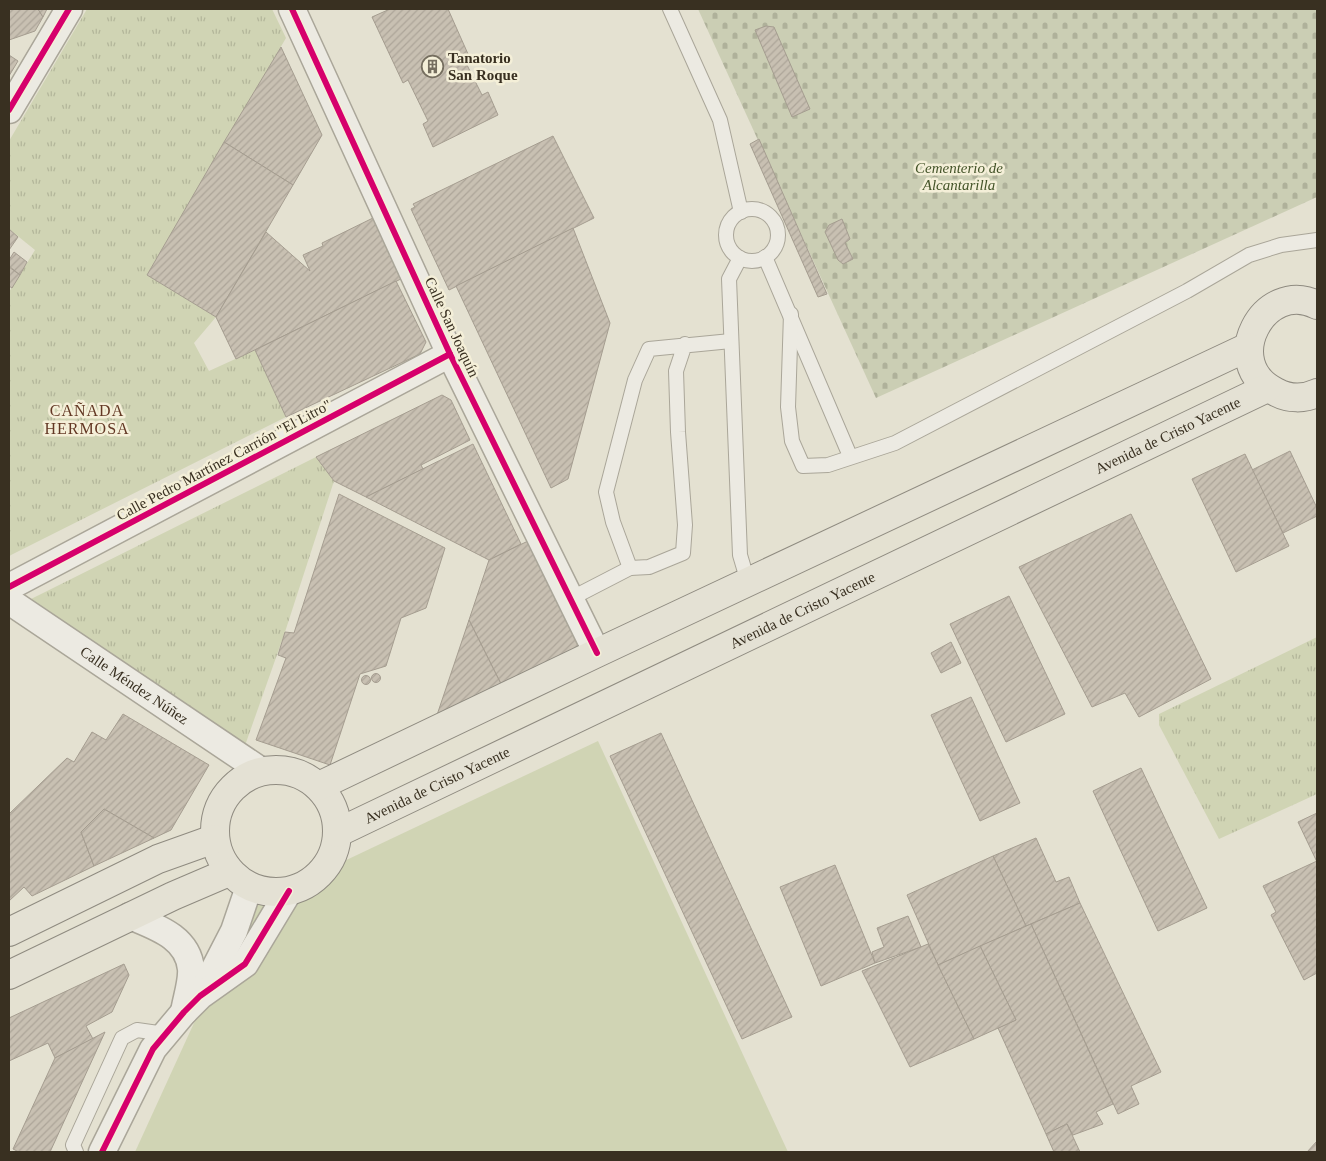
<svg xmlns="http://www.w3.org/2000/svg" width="1326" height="1161" font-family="'Times New Roman',serif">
<defs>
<pattern id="grass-tufts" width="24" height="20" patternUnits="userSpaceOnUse" patternTransform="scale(1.25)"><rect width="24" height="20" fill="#d0d4b4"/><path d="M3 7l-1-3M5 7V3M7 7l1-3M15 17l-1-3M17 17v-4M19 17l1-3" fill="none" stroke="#b3b69a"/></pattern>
<pattern id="cemetery-stones" width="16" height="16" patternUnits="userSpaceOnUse" patternTransform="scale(1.25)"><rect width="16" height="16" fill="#cbceb4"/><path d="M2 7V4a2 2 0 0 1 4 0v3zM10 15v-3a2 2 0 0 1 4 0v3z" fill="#afb19a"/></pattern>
<pattern id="building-hatch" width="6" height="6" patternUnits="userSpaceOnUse" patternTransform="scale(1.25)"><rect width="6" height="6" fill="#c8c0b2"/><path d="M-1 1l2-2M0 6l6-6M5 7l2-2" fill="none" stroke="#ada599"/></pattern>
</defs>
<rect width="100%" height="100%" fill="#e4e1d1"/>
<!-- grass -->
<g fill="url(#grass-tufts)">
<path d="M87 9H272L286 38 147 275 216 317 194 343 209 371 255 350 286 417 9 556V292L35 250 9 229V141Z"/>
<path d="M316 457 334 481 285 632 242 754 29 600Z"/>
<path d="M1317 637V794L1219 839 1159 725V714Z"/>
</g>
<!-- cemetery -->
<path fill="url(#cemetery-stones)" d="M698 9H1317V197L876 398Z"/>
<!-- pitch -->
<path fill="#d0d4b4" d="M598 741 788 1152H135L247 907Z"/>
<!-- building -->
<g fill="url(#building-hatch)" stroke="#a59d90">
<path d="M9 9H38L43 17 35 31 9 40Z"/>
<path d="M38 9H47L43 17Z"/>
<path d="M390 9H448L468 54 462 55 482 95 488 92 498 115 433 147 423 124 428 121 408 80 403 83 372 17Z"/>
<path d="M766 26 774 27 810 109 792 117 755 30Z"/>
<path d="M281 47 322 135 293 185 224 142Z"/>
<path d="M9 55 18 61 9 76Z"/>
<path d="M553 136 594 218 449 290 411 209 415 207 413 204Z"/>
<path d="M759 139 827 294 818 297 750 144Z"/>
<path d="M224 142 293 185 216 317 147 275Z"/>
<path d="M375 217 405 277 236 359 216 317 266 232 310 271 303 255 323 246 322 243Z"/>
<path d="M842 219 850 239 845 243 853 259 843 264 838 260 825 232 829 225Z"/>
<path d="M573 228 610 323 568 479 551 488 456 286Z"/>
<path d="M9 229 18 237 9 250Z"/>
<path d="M14 252 27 262 20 275 9 266V260Z"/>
<path d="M9 267 20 275 12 288 9 286Z"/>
<path d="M396 281 426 342 420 354 286 417 255 350Z"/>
<path d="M442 395 451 400 470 440 421 465 423 469 366 497 334 481 316 457Z"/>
<path d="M473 444 521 544 489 560 366 497Z"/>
<path d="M1290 451 1317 508V516L1283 533 1252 470Z"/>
<path d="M1245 454 1289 546 1236 572 1192 479Z"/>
<path d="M339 494 445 548 426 608 401 618 386 666 360 674 330 765 256 740 286 658 278 655 285 632 294 633Z"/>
<path d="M1131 514 1211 679 1139 717 1125 693 1092 707 1019 567Z"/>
<path d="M528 541 580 646 501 684 469 620 489 560Z"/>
<path d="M1009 596 1065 714 1006 742 950 624Z"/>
<path d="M469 620 501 684 437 715Z"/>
<path d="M951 642 961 663 941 673 931 653Z"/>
<circle cx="376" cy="678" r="4.5"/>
<circle cx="366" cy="680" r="4.5"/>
<path d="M971 697 1020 803 980 821 931 715Z"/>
<path d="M123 714 209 765 171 830 154 838 104 809 81 832 94 866 32 896 24 887 9 901V814L67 758 74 762 92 732 106 740Z"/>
<path d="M661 733 792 1017 742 1039 610 756Z"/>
<path d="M1141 768 1207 908 1158 931 1093 791Z"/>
<path d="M104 809 154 838 94 866 81 832Z"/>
<path d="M1317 813V862L1298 822Z"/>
<path d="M1036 838 1056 882 1069 877 1080 903 1026 926 993 856Z"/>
<path d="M993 856 1026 926 938 965 907 895Z"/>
<path d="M1317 861V973L1304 980 1271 915 1276 912 1263 886Z"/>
<path d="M835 865 875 963 821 986 780 887Z"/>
<path d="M1080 903 1161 1072 1131 1086 1139 1104 1118 1114 1031 924Z"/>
<path d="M908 916 921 947 875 963 872 952 884 947 877 928Z"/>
<path d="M1031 924 1113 1104 1096 1112 1103 1124 1073 1135 1067 1124 1046 1134 998 1028 1016 1020 980 946Z"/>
<path d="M928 944 974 1039 910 1067 862 971Z"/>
<path d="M980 946 1016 1020 974 1039 938 965Z"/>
<path d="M124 964 129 975 112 1012 86 1026 93 1039 55 1058 48 1043 9 1061V1018Z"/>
<path d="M105 1032 50 1152H19L13 1149 55 1058Z"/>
<path d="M1067 1124 1080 1152H1054L1046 1134Z"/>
<path d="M1317 1141V1152H1307Z"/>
</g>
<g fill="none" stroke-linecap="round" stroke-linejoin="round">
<defs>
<g id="service">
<path d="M670 9 720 120 741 212"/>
<circle cx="752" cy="235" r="26"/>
<path d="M765 257 850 456"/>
<path d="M740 258 729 279 740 555 748 582"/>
<path d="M791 314 788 407 792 441 803 466 828 465 895 443 1187 291 1249 255 1281 245 1317 240"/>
<path d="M685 344 676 371 678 432 685 525 683 553 649 567 630 568 613 522 606 492 635 380 649 349 731 341"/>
<path d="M570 599 630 568"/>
<path d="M76 1152 73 1145 122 1038 137 1030 165 1034"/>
</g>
<g id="minor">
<path d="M292 9 450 354 597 653"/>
<path d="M9 110 69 9"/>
<path d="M9 587 450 354"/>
<path id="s1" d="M9 601 260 770"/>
<path d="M130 916C156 927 188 937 191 969 192 982 186 999 184 1012"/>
<path d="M202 993 234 931 249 887"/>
<path d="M102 1152 153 1049 184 1012 200 996 245 964 289 891"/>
</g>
<g id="primary">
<path d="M1317 305C1264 278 1218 364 1276 392 1289 399 1304 399 1317 393"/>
<circle cx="276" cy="831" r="61"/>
<path d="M319 786 597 653 1248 347"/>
<path id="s2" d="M337 833 1267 388"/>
<path d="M9 932 158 859 214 839"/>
<path d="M9 975 173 896 229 872"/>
</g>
</defs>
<!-- service casing -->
<use href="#service" stroke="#aaa699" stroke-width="16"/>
<!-- minor casing -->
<use href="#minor" stroke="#aaa699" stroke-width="29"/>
<!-- primary casing -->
<use href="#primary" stroke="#8f8b80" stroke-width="30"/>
<!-- service -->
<use href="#service" stroke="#eceae2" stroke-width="14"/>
<!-- minor -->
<use href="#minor" stroke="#eceae2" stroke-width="26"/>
<!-- primary -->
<use href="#primary" stroke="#e4e1d4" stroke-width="28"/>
<defs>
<g id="cycleway">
<path d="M292 9 450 354 597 653"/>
<path d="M9 110 69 9"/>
<path d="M9 587 450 354"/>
<path d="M102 1152 153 1049 184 1012 200 996 245 964 289 891"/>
</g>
</defs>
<!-- cycleway casing -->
<use href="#cycleway" stroke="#f4efd8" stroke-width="9"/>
<!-- cycleway -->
<use href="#cycleway" stroke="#d6006c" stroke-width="6"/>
</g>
<!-- icons -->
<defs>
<symbol id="building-ring" viewBox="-11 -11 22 22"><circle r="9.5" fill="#f4efd8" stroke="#756e5f" stroke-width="1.5"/><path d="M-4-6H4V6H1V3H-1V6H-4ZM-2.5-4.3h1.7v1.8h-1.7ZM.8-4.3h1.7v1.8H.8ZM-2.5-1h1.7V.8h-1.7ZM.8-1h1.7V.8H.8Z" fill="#756e5f"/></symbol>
</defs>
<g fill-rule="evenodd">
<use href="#building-ring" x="420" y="54" width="25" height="25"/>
</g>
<g text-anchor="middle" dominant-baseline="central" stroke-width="5" stroke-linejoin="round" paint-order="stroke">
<!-- poi labels -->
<g font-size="15" font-weight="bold" fill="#393021" stroke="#f4efd8" text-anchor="start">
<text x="448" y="58">Tanatorio<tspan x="448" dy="17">San Roque</tspan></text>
</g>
<!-- park labels -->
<g font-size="15" font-style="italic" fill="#445429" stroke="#f4efd8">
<text x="959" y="168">Cementerio de<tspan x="959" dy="17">Alcantarilla</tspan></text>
</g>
<!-- street labels -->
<g font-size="15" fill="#393021" stroke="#f4efd8">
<text transform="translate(452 327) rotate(65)">Calle San Joaquín</text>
<text stroke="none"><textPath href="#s2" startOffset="921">Avenida de Cristo Yacente</textPath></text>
<text transform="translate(224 460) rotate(-28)">Calle Pedro Martínez Carrión "El Litro"</text>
<text stroke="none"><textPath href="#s2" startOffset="516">Avenida de Cristo Yacente</textPath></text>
<text stroke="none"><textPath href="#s1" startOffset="151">Calle Méndez Núñez</textPath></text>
<text stroke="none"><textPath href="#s2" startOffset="111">Avenida de Cristo Yacente</textPath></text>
</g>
<!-- neighbourhood labels -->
<g font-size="16" letter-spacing="1" fill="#633824" stroke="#f4efd8">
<text x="87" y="410">CAÑADA<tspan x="87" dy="18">HERMOSA</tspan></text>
</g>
</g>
<!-- border -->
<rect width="1326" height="1161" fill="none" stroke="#393021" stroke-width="20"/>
</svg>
